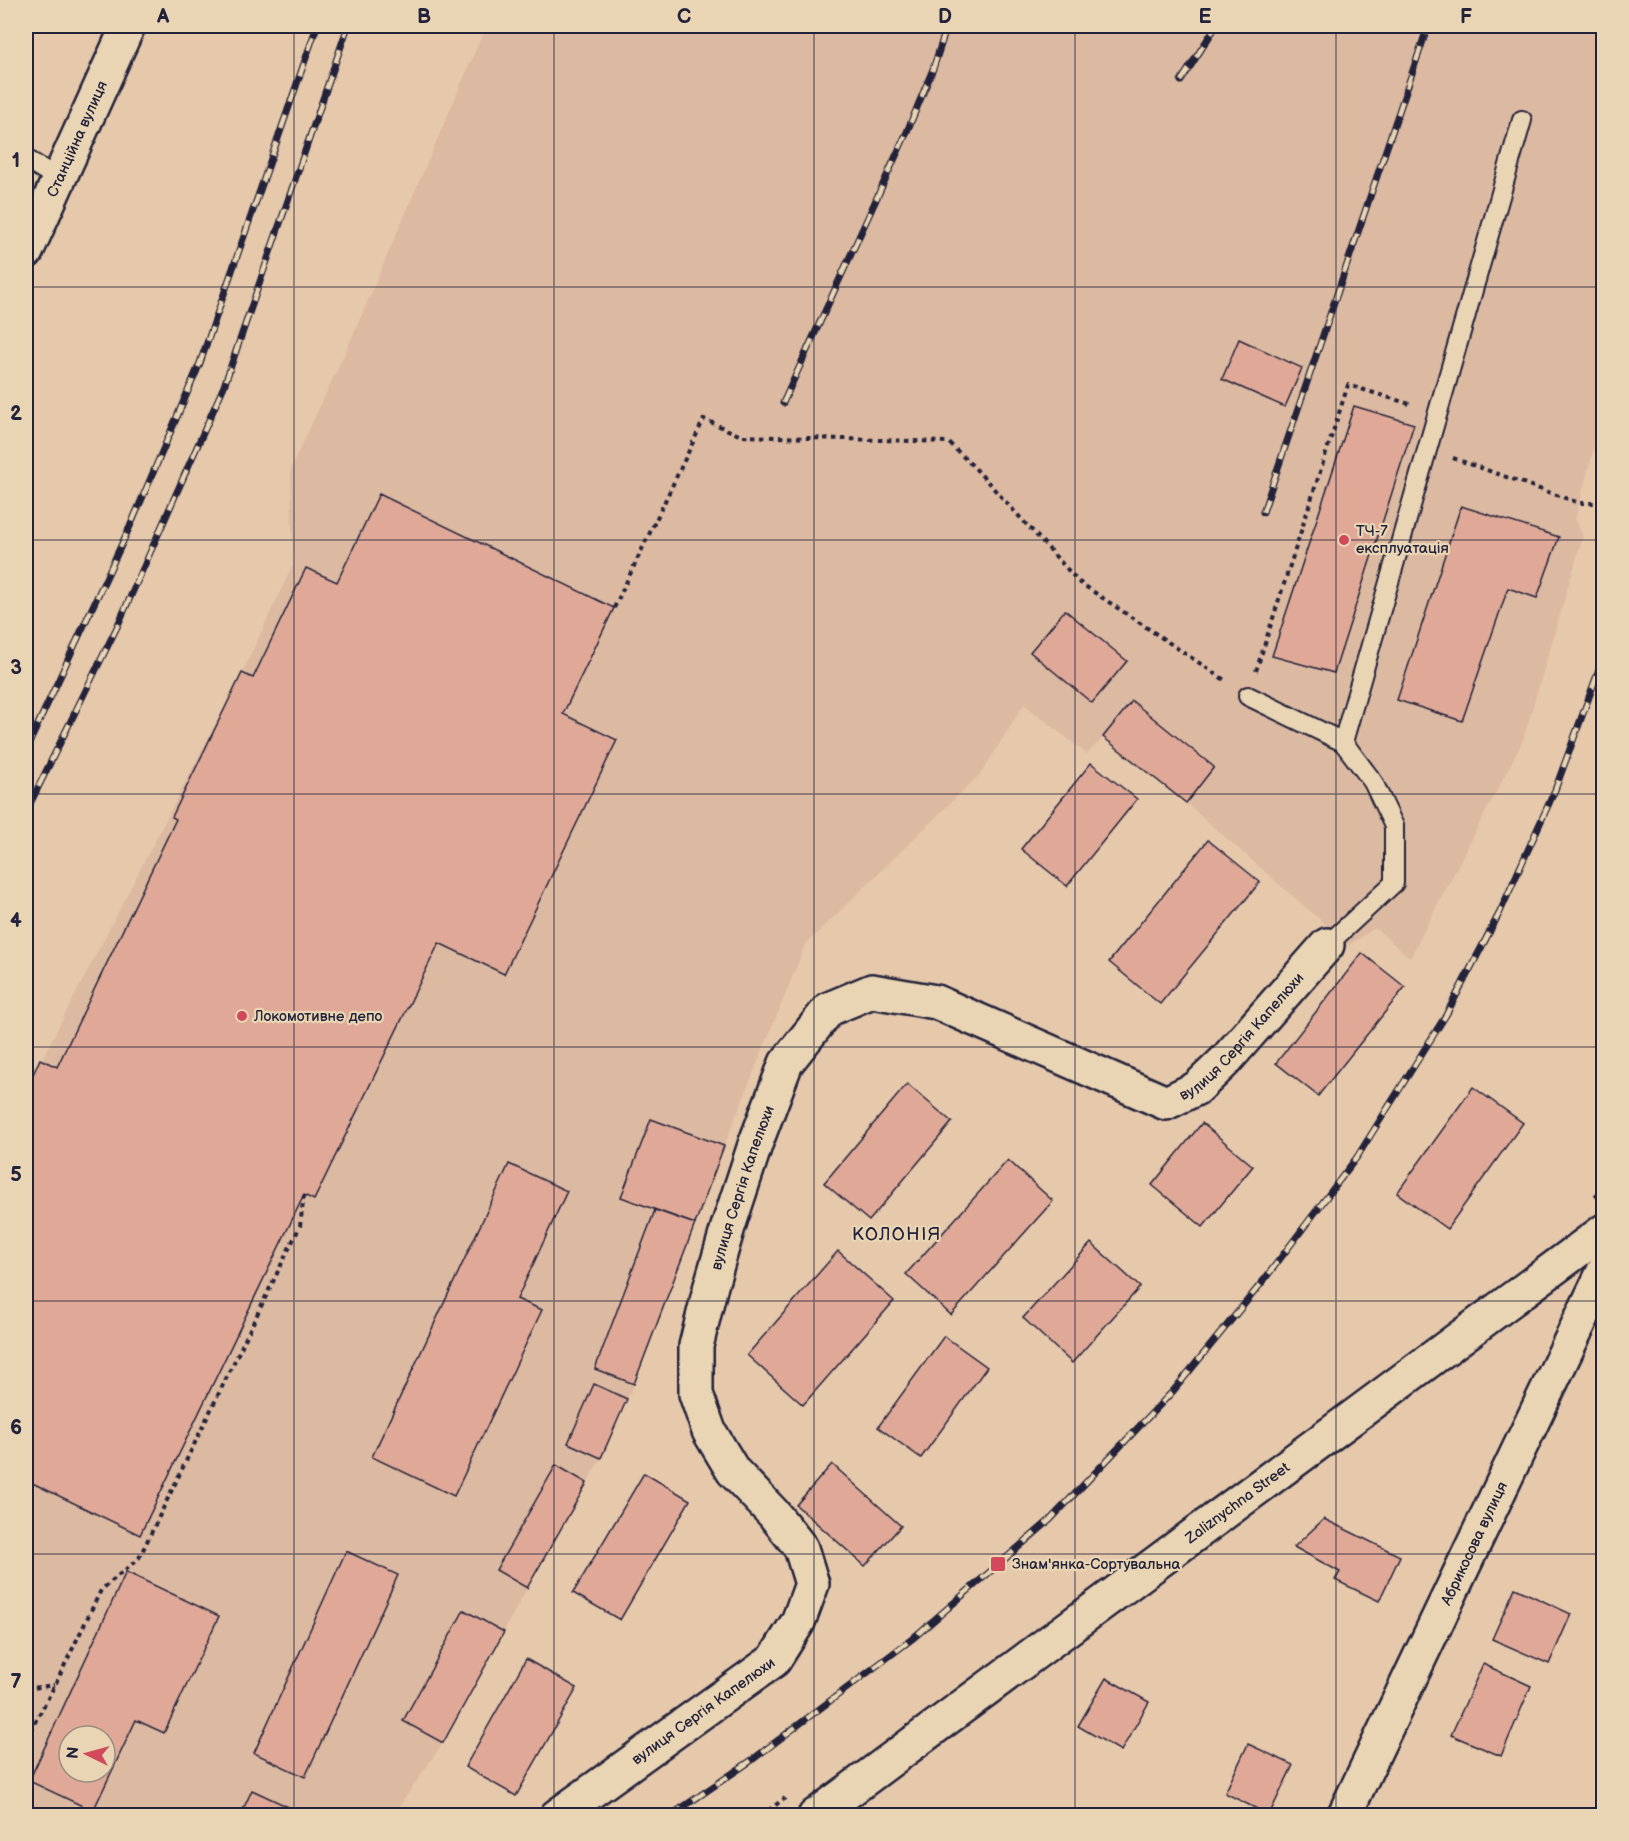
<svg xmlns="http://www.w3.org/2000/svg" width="1629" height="1841" font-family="'Balsamiq Sans',sans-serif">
<rect width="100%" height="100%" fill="#e6c8ab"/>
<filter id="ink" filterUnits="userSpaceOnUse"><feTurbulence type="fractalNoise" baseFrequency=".0167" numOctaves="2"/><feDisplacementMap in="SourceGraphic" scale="12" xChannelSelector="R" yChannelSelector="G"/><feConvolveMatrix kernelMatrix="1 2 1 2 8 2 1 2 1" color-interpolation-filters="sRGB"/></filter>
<g filter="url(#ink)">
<!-- built -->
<path fill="#dcb9a1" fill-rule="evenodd" d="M486 26H1603L1604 410 1575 519 1583 536 1523 740 1410 958 1375 928 1349 945 1186 803 1104 737 1087 754 1024 704 982 772 805 945 724 1146 634 1384 601 1458 527 1588 443 1743 393 1815H26V1090L242 673 293 565 291 468 351 340ZM69 1736H105V1772H69Z"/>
<!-- building -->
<g fill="#e0a997" stroke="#22223b" stroke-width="1.5" fill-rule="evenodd">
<path d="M1239 339 1302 368 1285 407 1222 379Z"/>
<path d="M1354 406 1414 424 1334 673 1272 656Z"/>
<path d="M379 494 614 608 563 714 617 740 504 974 439 943 314 1200 304 1195 140 1535 26 1480V1090L40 1059 57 1067 176 819 172 817 242 673 253 678 306 568 337 582Z"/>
<path d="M1461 506 1559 537 1537 598 1508 588 1462 721 1397 700Z"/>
<path d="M1065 610 1127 661 1092 703 1030 652Z"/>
<path d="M1132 701 1214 767 1186 803 1103 737Z"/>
<path d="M1091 763 1137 799 1067 886 1021 849Z"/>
<path d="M1208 840 1260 882 1160 1004 1109 962Z"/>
<path d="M1362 953 1405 987 1318 1096 1276 1063Z"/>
<path d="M907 1084 952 1122 869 1221 824 1183Z"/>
<path d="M1473 1087 1523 1123 1447 1229 1397 1193Z"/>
<path d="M651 1119 724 1146 695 1224 621 1197Z"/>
<path d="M1202 1123 1253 1166 1203 1227 1152 1185Z"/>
<path d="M1008 1160 1053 1201 951 1315 906 1274Z"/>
<path d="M509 1164 567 1191 517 1299 542 1310 454 1496 372 1457Z"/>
<path d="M655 1210 695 1224 634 1384 595 1369Z"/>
<path d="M1091 1243 1140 1287 1072 1363 1023 1318Z"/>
<path d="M838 1251 894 1301 803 1405 747 1355Z"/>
<path d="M944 1336 987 1367 921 1458 878 1427Z"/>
<path d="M594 1384 627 1399 601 1458 568 1443Z"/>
<path d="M832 1464 901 1526 865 1566 796 1505Z"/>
<path d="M556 1465 587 1483 527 1588 496 1570Z"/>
<path d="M644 1473 690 1500 620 1620 573 1593Z"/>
<path d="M1324 1519 1400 1556 1379 1601 1335 1580 1340 1572 1294 1547Z"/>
<path d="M346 1551 398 1575 305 1777 254 1753Z"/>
<path d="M126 1572 219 1616 164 1733 136 1720 93 1811 29 1781ZM69 1736H105V1772H69Z"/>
<path d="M1515 1588 1571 1614 1549 1664 1492 1639Z"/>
<path d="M464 1610 504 1632 443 1743 403 1721Z"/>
<path d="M526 1659 577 1688 516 1796 465 1767Z"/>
<path d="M1483 1664 1531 1686 1501 1756 1451 1735Z"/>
<path d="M1106 1678 1149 1702 1121 1751 1078 1726Z"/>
<path d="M1248 1744 1293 1765 1269 1815 1225 1793Z"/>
<path d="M252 1790 293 1809 290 1816H240Z"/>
</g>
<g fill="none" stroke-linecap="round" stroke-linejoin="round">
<defs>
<g id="service">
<path d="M26 159 59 179"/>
<path d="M1248 696 1343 742"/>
<path d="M1327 945 1394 883V826L1373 782 1343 742 1522 120"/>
</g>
<g id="minor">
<path id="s1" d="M557 1816 774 1660 798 1622 812 1584 801 1548 773 1513 733 1471 709 1431 696 1394V1346L710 1289 728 1227 756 1142 786 1063 829 1009 872 991 936 1002 1166 1103 1197 1088 1225 1061 1327 945"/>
<path id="s2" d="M1344 1816 1604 1271"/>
</g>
<g id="tertiary">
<path id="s3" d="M26 252 128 26"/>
<path id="s4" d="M815 1816 1604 1231"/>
</g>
</defs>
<!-- service casing -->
<use href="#service" stroke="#22223b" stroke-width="22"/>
<!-- minor casing -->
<use href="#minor" stroke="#22223b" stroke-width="38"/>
<!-- tertiary casing -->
<use href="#tertiary" stroke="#22223b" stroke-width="38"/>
<!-- path -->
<g stroke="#22223b" stroke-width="4" stroke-dasharray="4.5 4.5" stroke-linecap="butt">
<path d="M1453 458 1579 503H1604"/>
<path d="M614 608 704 419 741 436 948 442 974 467 1079 582 1226 681"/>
<path d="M1256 671 1348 385 1413 405"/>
<path d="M1595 1197 1604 1190"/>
<path d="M26 1689 54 1685"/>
<path d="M26 1739 55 1685 101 1590 139 1558 300 1226 304 1195"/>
<path d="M26 1809 38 1816"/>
<path d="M761 1816 785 1798"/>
</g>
<!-- service -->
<use href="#service" stroke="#e9d5b3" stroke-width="18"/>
<!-- minor -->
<use href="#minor" stroke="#e9d5b3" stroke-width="33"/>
<!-- tertiary -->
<use href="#tertiary" stroke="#e9d5b3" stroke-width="33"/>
<defs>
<g id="rail">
<path d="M1181 81 1216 26"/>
<path d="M783 403 906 134 933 69 947 26"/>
<path d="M1263 512 1428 26"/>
<path d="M26 750 132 522 200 363 317 26"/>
<path d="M26 812 117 627 224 386 348 26"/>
<path d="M670 1816 752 1760 912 1639 1050 1520 1174 1390 1264 1280 1357 1157 1446 1015 1500 912 1555 790 1604 656"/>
</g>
</defs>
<!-- rail casing -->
<use href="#rail" stroke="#22223b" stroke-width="7"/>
<!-- rail -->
<use href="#rail" stroke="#e9d5b3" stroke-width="4.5" stroke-dasharray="14" stroke-linecap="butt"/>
</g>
</g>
<!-- grid -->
<path fill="none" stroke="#22223b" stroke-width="1.5" stroke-opacity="0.55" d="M294 26V1816M554 26V1816M814 26V1816M1075 26V1816M1336 26V1816M26 287H1604M26 540H1604M26 794H1604M26 1047H1604M26 1301H1604M26 1554H1604"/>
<!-- markers -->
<g fill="#d1495b" stroke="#e9d5b3" stroke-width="2">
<circle cx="1344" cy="540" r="6"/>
<circle cx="242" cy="1016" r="6"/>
<rect x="990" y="1556" width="16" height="16" rx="3"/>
</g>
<g text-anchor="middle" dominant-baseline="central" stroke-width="4.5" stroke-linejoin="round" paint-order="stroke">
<!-- street labels -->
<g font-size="15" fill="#22223b" stroke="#e9d5b3">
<text stroke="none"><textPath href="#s3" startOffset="124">Станційна вулиця</textPath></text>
<text stroke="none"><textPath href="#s1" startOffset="1458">вулиця Сергія Капелюхи</textPath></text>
<text stroke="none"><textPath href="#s1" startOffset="792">вулиця Сергія Капелюхи</textPath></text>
<text stroke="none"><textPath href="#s4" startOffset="526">Zaliznychna Street</textPath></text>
<text stroke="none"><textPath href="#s2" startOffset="302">Абрикосова вулиця</textPath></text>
<text stroke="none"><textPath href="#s1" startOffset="180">вулиця Сергія Капелюхи</textPath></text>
</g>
<!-- poi labels -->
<g font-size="15" fill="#22223b" stroke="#e9d5b3" text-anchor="start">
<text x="1356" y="531">ТЧ-7<tspan x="1356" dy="17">експлуатація</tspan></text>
<text x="254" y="1016">Локомотивне депо</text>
<text x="1012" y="1564">Знам'янка-Сортувальна</text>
</g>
<!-- quarter labels -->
<g font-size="18" letter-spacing="1.5" fill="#22223b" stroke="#e9d5b3">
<text x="897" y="1234">КОЛОНІЯ</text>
</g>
</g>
<!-- margin -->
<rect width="1629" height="1841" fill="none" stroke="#e9d5b3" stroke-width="66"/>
<!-- north arrow -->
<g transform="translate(87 1754) rotate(275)"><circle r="28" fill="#e9d5b3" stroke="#998d83" stroke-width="1.5"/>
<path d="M0-4.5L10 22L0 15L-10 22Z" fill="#d1495b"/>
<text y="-9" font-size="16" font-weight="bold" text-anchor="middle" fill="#22223b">N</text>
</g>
<rect x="33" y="33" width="1563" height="1775" fill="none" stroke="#22223b" stroke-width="2"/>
<g font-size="20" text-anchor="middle" font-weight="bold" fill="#22223b">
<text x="163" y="23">A</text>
<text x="424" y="23">B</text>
<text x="684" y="23">C</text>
<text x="945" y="23">D</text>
<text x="1205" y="23">E</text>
<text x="1466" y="23">F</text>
<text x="16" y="167">1</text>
<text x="16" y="420">2</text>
<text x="16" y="674">3</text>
<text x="16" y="927">4</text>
<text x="16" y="1181">5</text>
<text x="16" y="1434">6</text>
<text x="16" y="1688">7</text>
</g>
</svg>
